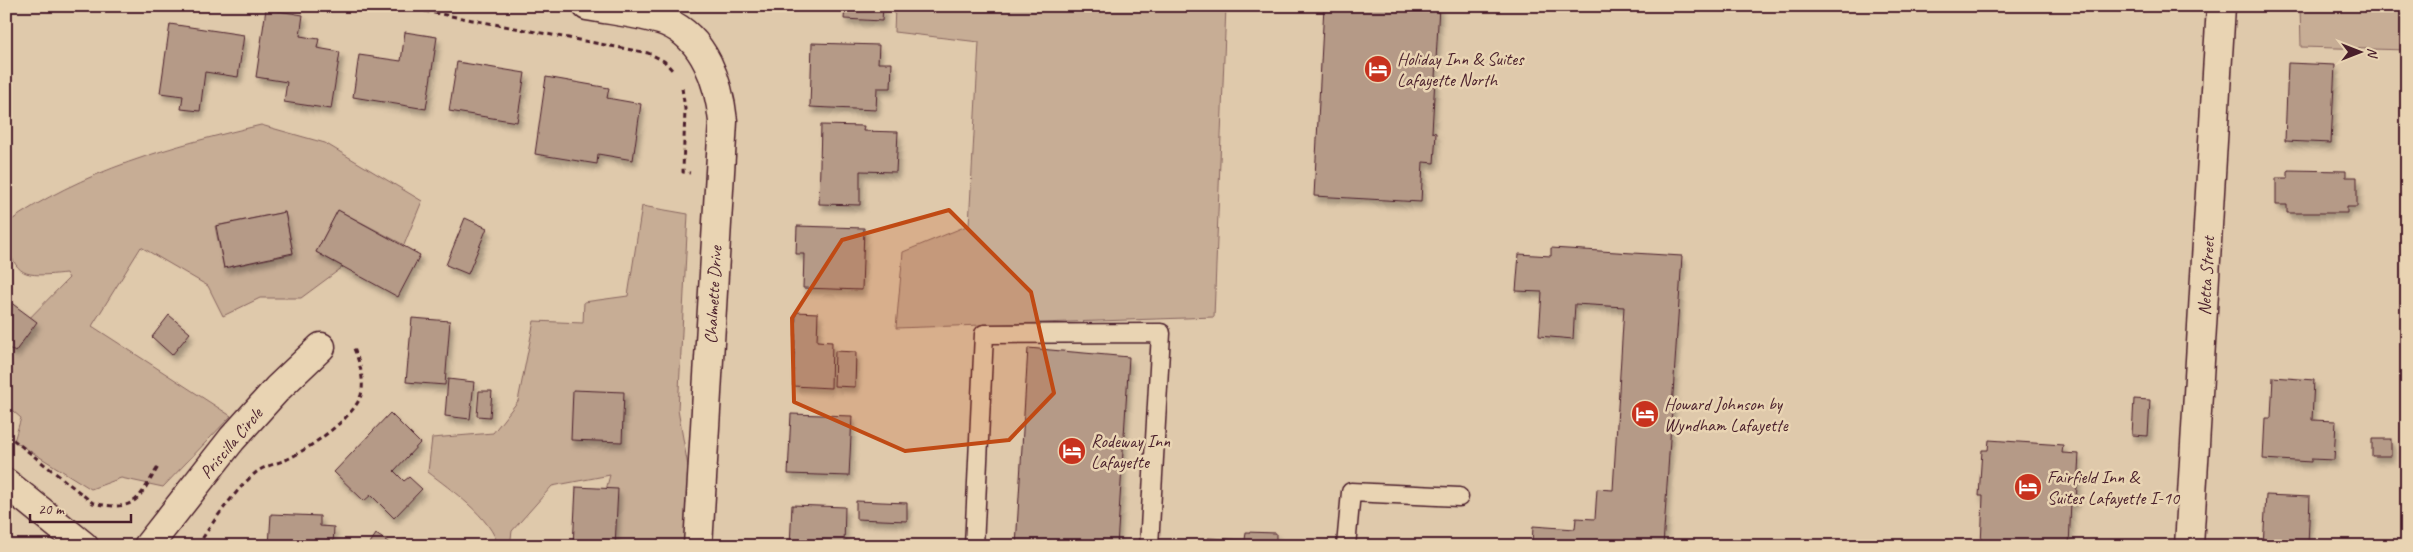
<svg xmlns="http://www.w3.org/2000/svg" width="2413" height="552" font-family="Caveat,sans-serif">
<defs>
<filter id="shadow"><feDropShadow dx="3" dy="5.5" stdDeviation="2.5" flood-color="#0004"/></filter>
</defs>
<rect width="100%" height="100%" fill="#dfc9ab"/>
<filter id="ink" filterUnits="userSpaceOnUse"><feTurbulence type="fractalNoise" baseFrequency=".02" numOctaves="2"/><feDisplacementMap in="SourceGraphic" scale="10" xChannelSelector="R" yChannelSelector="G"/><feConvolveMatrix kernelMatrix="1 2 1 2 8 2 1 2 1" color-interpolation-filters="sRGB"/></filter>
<g filter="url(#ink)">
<!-- green -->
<g fill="#c7ad95" stroke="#886660" fill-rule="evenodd">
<path d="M895 6H1226L1214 317 896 328 903 252 969 225 979 42 894 32Z"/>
<path d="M2300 6H2407V50L2301 47Z"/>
<path d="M261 125 325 143 422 201 404 245 338 210 316 252 343 267 301 298H260L223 316 208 286 141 247 92 326 231 416 163 487 121 478 91 489 14 441 21 418 6 405V337H11L69 278 66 273C55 274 41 276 30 274 10 271 6 240 6 224 80 171 174 145 261 125ZM285 212 293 254 224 268 215 226Z"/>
<path d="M642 206 688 214 678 410 690 478 688 546H591L610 475 552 486 512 531 510 546H498C492 518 450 489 428 472L432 438 493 433 518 401 534 321 583 323 584 302 628 296Z"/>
</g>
<!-- building -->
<g fill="#b59a87" stroke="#4a1f2b" filter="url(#shadow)">
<path d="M845 6H883L882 21 844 19Z"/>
<path d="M1324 6H1439L1432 132 1436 133 1434 163 1423 162 1421 202 1314 196Z"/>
<path d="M266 9 303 15 300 36 319 39 317 48 340 52 331 109 284 102 287 82 256 77Z"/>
<path d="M170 24 244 35 238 77 205 72 200 111 181 109 183 96 160 93Z"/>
<path d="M405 32 437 37 426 109 353 97 359 55 401 61Z"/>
<path d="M812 43 879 45 878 63H892L891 88H877L876 110 810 107Z"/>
<path d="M457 62 525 73 517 122 449 111Z"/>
<path d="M2288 63 2335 65 2331 143 2285 141Z"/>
<path d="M546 77 609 88 607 98 641 104 633 160 598 154 597 164 535 154Z"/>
<path d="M821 125 864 126 863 131 898 132 896 172 860 171V205L819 204Z"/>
<path d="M2288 170 2346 171V177H2357V207H2347V213H2287V205H2276V178H2288Z"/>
<path d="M338 210 420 255 398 297 316 252Z"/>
<path d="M285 212 293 253 224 268 216 226Z"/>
<path d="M465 218 487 228 468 274 446 265Z"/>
<path d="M797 226 864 228 862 290 803 288 804 254H796Z"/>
<path d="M1551 248 1682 256 1663 546H1532L1533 526 1575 529 1576 518 1595 519 1597 489 1613 490 1624 307 1575 304 1573 339 1539 336 1542 292 1516 291 1519 254 1551 256Z"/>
<path d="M6 299 37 322 15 352 6 346Z"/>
<path d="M796 312 818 313 817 341 832 342 831 388 793 386Z"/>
<path d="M169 315 190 333 172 355 152 337Z"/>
<path d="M412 318 450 321 445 385 406 382Z"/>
<path d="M1028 348 1129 357 1117 546H1016Z"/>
<path d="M835 351 856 352 855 387 834 386Z"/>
<path d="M2273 377 2314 380 2312 420 2336 421 2334 460 2311 459V462L2263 459 2265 418H2271Z"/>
<path d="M448 379 474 382 470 419 445 416Z"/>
<path d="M573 390 624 392 622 442 571 440Z"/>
<path d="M479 391H492L490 417 477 416Z"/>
<path d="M2134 399 2150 400 2148 436 2132 435Z"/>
<path d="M390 413 420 443 394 471 404 481 409 477 422 489 394 518 371 495 364 501 334 472Z"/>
<path d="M791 414 852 416 849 476 788 474Z"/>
<rect x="2372" y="439" width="19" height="17"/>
<path d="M1989 440 2063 445 2062 453 2079 454 2076 502H2071L2069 546H1981L1983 496H1979L1982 450H1988Z"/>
<path d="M576 487 618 489 615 546H573Z"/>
<path d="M2266 495 2310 497 2308 546H2263Z"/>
<path d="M856 501 907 503V521L856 519Z"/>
<path d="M792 505 845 507 844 546H790Z"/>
<path d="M271 514 320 516V526L334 527 333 546H269Z"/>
<path d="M1246 532 1276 533V543L1298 544V546H1207L1208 538 1245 540Z"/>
<path d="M376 534 394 546H368Z"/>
</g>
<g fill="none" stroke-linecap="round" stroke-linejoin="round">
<defs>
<g id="lane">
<path d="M974 546 984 334 1161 333 1149 546"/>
<path d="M1346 546 1351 492 1459 497"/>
</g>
<g id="street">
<path d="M587 6C613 11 641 13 666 22 705 38 719 83 723 121L698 546"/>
<path d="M6 483 84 546"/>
<path d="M148 546 232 439 278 388 321 347"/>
<path d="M2189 546 2221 6"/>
</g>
</defs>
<!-- lane casing -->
<use href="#lane" stroke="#4a1f2b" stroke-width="21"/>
<!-- street casing -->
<use href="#street" stroke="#4a1f2b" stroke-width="31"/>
<!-- path -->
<g stroke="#4a1f2b" stroke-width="3" stroke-dasharray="5 4" stroke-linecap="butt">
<path d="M398 6 648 53 664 61 674 72"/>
<path d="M682 88 685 109 683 172 690 173"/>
<path d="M6 434 93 503C136 512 137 501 158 467"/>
<path d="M198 546C209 526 240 484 258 471 267 465 280 463 290 458 310 447 354 418 361 395 365 380 359 360 353 346"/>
</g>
<!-- lane -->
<use href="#lane" stroke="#e9d4b3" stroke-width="18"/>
<!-- street -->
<use href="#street" stroke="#e9d4b3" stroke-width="28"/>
</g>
</g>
<!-- marked area -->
<path fill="#c04a14" fill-opacity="0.2" stroke="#c04a14" stroke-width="4" stroke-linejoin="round" d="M949 210 1031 292 1054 393 1009 440 905 451 794 402 792 318 842 240Z"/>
<!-- icons -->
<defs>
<symbol id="hotel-disc" viewBox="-11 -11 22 22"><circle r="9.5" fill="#c8321e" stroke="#e9d4b3"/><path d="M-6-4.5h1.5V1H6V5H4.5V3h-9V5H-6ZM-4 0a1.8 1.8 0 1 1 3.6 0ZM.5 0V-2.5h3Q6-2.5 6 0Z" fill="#fff"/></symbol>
</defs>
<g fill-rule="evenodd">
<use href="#hotel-disc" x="1362" y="53" width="32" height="32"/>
<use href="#hotel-disc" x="1629" y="398" width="32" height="32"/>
<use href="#hotel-disc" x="1056" y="435" width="32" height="32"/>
<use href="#hotel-disc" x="2012" y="471" width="32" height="32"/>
</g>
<g text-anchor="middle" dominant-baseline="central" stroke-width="5" stroke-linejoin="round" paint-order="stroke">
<!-- poi labels -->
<g font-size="18" fill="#4a1f2b" stroke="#e9d4b3" text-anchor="start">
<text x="1397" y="59">Holiday Inn &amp; Suites<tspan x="1397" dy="21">Lafayette North</tspan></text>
<text x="1664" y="404">Howard Johnson by<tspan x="1664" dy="21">Wyndham Lafayette</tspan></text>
<text x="1091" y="441">Rodeway Inn<tspan x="1091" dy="21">Lafayette</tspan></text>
<text x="2047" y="477">Fairfield Inn &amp;<tspan x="2047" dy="21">Suites Lafayette I-10</tspan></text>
</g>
<!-- street labels -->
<g font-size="18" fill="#4a1f2b" stroke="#e9d4b3">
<text transform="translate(2206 276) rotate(-87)">Netta Street</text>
<text transform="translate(713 295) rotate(-87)">Chalmette Drive</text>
<text transform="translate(231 443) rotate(-50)">Priscilla Circle</text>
</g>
</g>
<!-- margin -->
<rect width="2413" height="552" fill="none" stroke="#e9d4b3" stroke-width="25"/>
<rect x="12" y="12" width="2388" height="527" fill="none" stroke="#4a1f2b" stroke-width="2" filter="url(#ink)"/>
<!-- north arrow -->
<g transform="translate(2360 52) rotate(90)" stroke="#e9d4b3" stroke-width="4" paint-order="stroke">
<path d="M0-4L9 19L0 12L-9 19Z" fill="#4a1f2b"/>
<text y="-8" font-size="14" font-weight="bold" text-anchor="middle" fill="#4a1f2b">N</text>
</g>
<!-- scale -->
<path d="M30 514v8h101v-8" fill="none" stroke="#4a1f2b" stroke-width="2.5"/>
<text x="38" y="514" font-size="15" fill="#4a1f2b" stroke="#e9d4b3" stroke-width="4" paint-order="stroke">20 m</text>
</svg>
